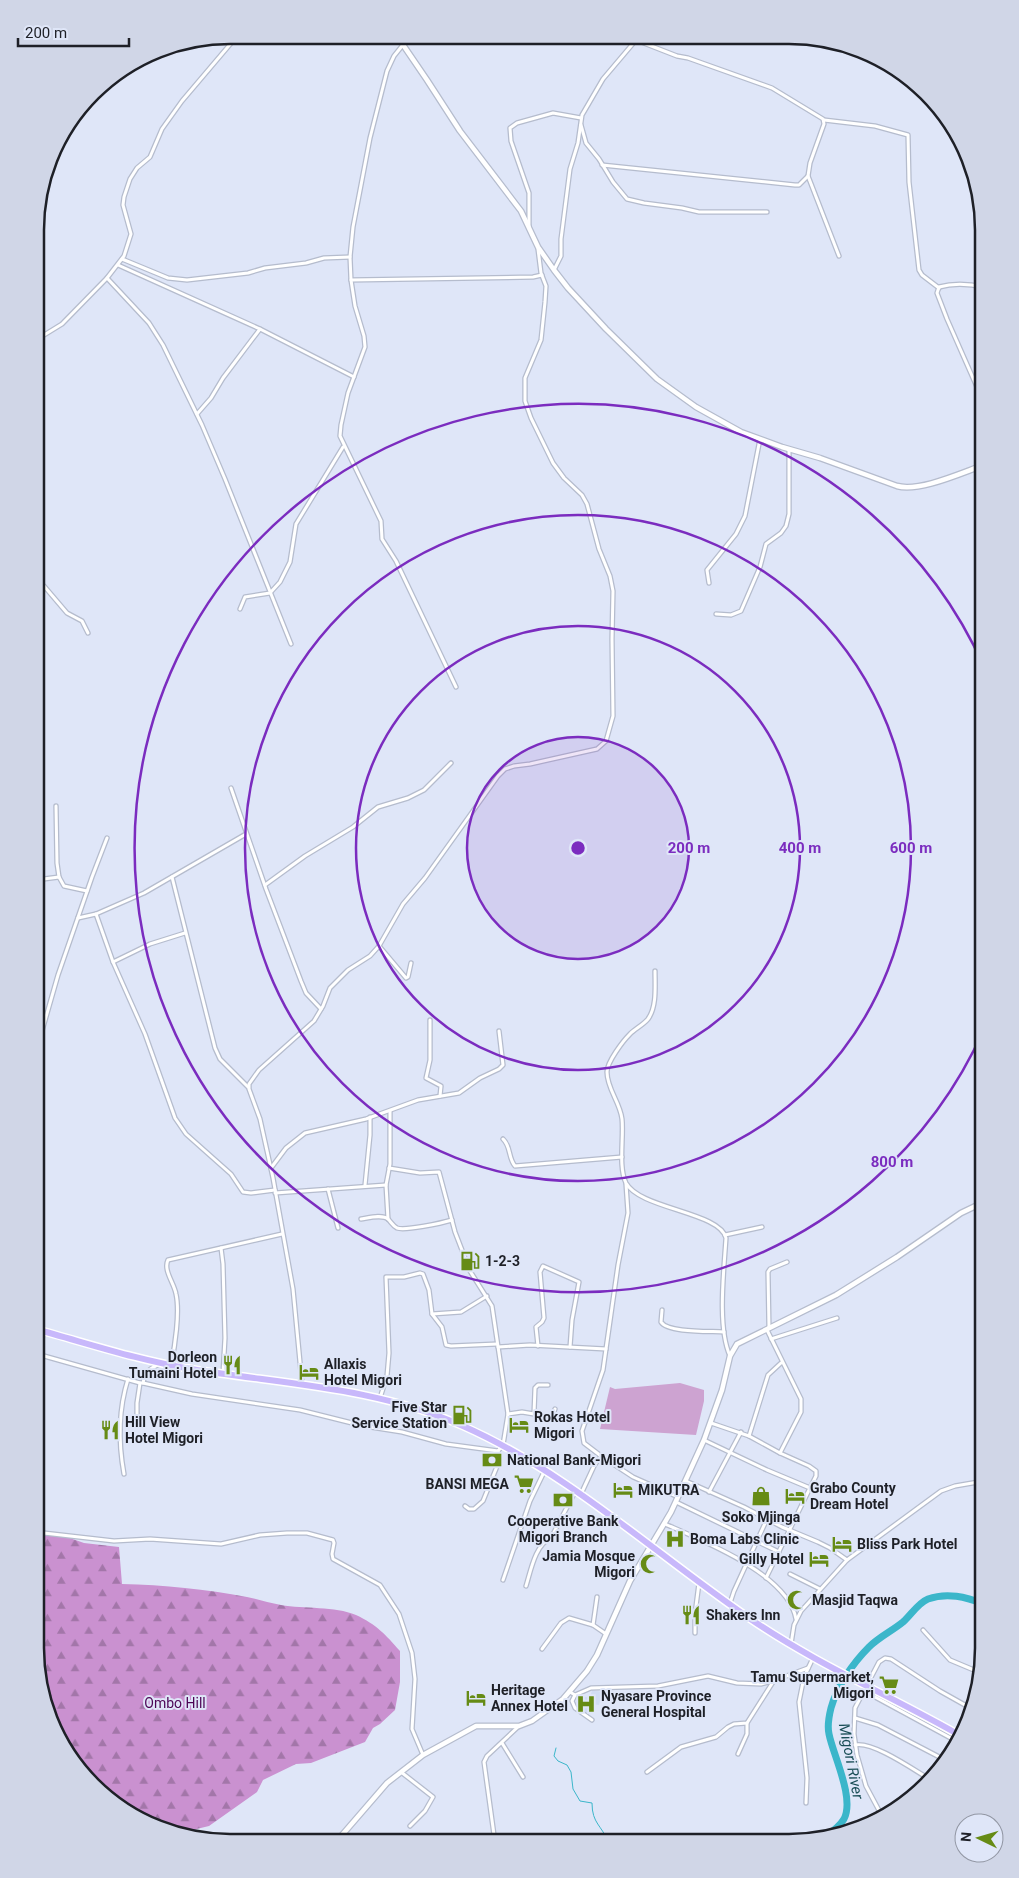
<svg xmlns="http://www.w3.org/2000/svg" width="1019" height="1878" font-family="Roboto,sans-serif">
<defs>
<pattern id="forest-firs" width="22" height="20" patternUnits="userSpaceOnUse" patternTransform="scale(1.25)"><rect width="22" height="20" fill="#ca91d0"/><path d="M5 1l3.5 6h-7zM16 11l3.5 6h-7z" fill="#a376a9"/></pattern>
</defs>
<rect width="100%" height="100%" fill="#dfe6f8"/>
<!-- built -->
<path fill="#d1dcf4" d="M592 1690 602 1692 599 1705 592 1704 587 1718 574 1710 572 1705 582 1696 590 1698Z"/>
<!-- forest -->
<path fill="url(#forest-firs)" d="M35 1532 64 1536 84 1543 119 1547 122 1584C164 1585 206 1589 247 1597 258 1599 269 1603 281 1605 304 1609 335 1606 356 1615 377 1625 385 1634 400 1651V1682L395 1710 380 1724 373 1728 365 1742 311 1763 296 1764 263 1780 257 1792 209 1826 176 1834 155 1828 102 1795 68 1757 45 1711 35 1648Z"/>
<!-- park -->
<path fill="#cda3d1" d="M680 1383 704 1390V1401L696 1435 600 1429 610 1387 615 1389Z"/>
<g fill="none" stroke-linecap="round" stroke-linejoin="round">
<!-- stream -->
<path stroke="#3bb6ca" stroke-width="1" d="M556 1748 554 1756 558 1761 567 1765 571 1772 573 1789 580 1801 592 1803C592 1824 602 1825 608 1842"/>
<!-- river -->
<path stroke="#3bb6ca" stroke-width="7" d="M825 1837C832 1832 840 1826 844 1819 855 1798 833 1755 829 1734 827 1725 829 1716 831 1708 837 1686 853 1663 869 1647 879 1637 892 1631 903 1622 911 1615 918 1603 928 1599 947 1592 966 1597 984 1604"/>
<defs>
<g id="street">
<path d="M402 46 394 56 387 71 370 138 353 227 350 257 351 280 355 306 364 336 365 347 348 393 341 425 340 436 381 521 382 539 396 561 456 687"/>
<path d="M824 120 875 126 908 135 909 182 919 270 922 275 939 288"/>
<path d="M581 125 586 143 599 159 613 182 627 199 644 203 682 208 699 212H767"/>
<path d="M602 165 795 185H799L808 176"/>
<path d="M529 227V193L511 141 510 128 517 123 553 113 581 118"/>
<path d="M122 259 168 278 187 280 248 273 265 268 306 263 324 258 350 257"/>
<path d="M118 265 260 329"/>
<path d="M554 270 561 256V239L570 169 578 143 582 115 603 79 636 40 677 56 688 58 772 88 823 119 824 124 810 163 808 176 839 256"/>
<path d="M107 278 149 323 163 345 202 425 225 479 291 644"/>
<path d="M351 280 533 277 542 275"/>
<path d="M36 340 62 324 107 278 124 256 131 234 123 205 124 197 130 179 137 168 150 157 162 129 182 101 238 35"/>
<path d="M984 403 947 319 937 293 939 287C953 283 970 284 984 287"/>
<path d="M197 414 211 398 223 378 260 329 354 377"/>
<path d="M36 581 44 586 67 613 82 621 88 633"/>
<path d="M709 583 707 570 736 534 745 516 760 439"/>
<path d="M240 609 245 597 270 593 280 582 290 562 296 524 343 447"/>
<path d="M716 614 731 615 741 611 760 567 766 544 781 533 786 526 789 514V450"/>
<path d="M231 788 266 889 301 981 306 993 321 1009"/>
<path d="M56 806 57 863 59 877"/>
<path d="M172 877 215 1048 220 1059 248 1087"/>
<path d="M36 880 59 877 64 886 87 891"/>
<path d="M265 885 305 856 353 827 378 807 408 798 424 790 451 763"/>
<path d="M96 914 113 962 150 944 185 933"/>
<path d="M78 918 96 914 144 893 246 834"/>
<path d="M379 946 406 978 408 977 411 963"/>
<path d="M113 962 145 1034 175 1118 186 1134 231 1174 243 1192 251 1193 275 1190"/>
<path d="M655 971C655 986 657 1007 648 1019 643 1025 635 1029 630 1034 623 1041 607 1062 607 1072 607 1089 620 1102 622 1119 624 1137 618 1167 626 1183 640 1209 720 1212 726 1238 724 1270 717 1327 730 1356"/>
<path d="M430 1020V1060L426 1078 441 1086 440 1096"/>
<path d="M36 1052 58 975 92 877 107 838"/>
<path d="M503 1139C511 1146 508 1158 515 1166L622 1157"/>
<path d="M271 1168 286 1148 305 1133 366 1119 418 1100 459 1093 480 1078 499 1069 503 1065 499 1031"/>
<path d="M365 1185 370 1135V1117"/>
<path d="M328 1189 338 1228"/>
<path d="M275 1193 386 1185"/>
<path d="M978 1205 984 1229"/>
<path d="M361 1219C368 1218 382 1214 388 1219 391 1222 393 1226 397 1228 405 1231 442 1223 452 1220"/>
<path d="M388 1219 386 1185 390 1164V1111"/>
<path d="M725 1235 762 1227"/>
<path d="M221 1248 223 1264 225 1338 223 1373"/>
<path d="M662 1310 661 1322C668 1333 711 1331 724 1332"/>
<path d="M432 1314 461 1312 487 1296"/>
<path d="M769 1328 768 1272 770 1269 787 1262"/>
<path d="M767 1330 801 1399V1412L780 1453"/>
<path d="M771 1339 837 1318"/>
<path d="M538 1346 536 1327 542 1322 544 1318 540 1272 543 1266 579 1282 572 1320 570 1347"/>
<path d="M498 1347 530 1345 606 1349"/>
<path d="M37 1354 44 1332"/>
<path d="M35 1360 37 1354 140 1383"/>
<path d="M171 1365C175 1346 180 1312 176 1294 174 1283 163 1270 168 1260L282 1234"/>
<path d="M143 1383 192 1394 300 1410 364 1426 402 1432 446 1444 498 1451 503 1445 508 1414 492 1306 470 1271 455 1232 439 1172 420 1173 389 1168"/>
<path d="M302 1383 293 1289 273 1178 260 1119 249 1089V1084L259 1070 314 1021 323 1006 330 988 348 970 370 956 379 946 403 904 425 878 498 776 505 769 514 766 530 764 597 749 606 741 613 716 612 639 613 591 610 576 599 549 587 504 582 495 564 478 553 463 531 418 525 401V378L541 340 545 302 546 286 541 273 538 249"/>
<path d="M380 1398 387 1376 389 1353 386 1277H404L420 1273 423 1274 429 1290 432 1314 442 1327 446 1345 451 1346 497 1344"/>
<path d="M534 1413 535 1388 538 1385H548"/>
<path d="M508 1414 522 1412 552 1417 555 1409"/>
<path d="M137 1419V1403L140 1383H143C145 1372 150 1368 160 1364"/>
<path d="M711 1423 749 1436 780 1453 809 1466 816 1471V1476L810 1488 766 1578"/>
<path d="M749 1436 768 1375 781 1363"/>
<path d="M704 1440 767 1470 810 1488"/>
<path d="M601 1456 633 1477 678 1497"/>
<path d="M124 1474C118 1441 118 1411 128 1379"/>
<path d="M686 1481 744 1507 782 1527 818 1542 830 1548 847 1560"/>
<path d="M709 1492 741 1432"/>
<path d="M581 1494 594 1466 601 1456 584 1443 582 1431 603 1370 618 1265 628 1213 626 1184"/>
<path d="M676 1502 779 1552"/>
<path d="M465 1506 469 1509H474L483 1501 500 1459 498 1451"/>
<path d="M665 1524C703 1541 788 1574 796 1619"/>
<path d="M35 1532 114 1541 150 1539 221 1544 260 1535 287 1533H307L333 1540 334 1543 332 1554 333 1559 380 1585 399 1614 412 1653 415 1679 412 1729 423 1755"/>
<path d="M790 1574 820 1589"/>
<path d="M503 1580 530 1501 545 1470"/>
<path d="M526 1586C531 1570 535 1545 551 1538L576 1490"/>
<path d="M730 1603 734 1591 767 1519"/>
<path d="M593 1625 597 1597"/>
<path d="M923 1630 950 1660 981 1673"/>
<path d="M695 1633V1614L699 1583"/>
<path d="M791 1644 794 1625 801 1611 847 1560 941 1491 955 1486 984 1481"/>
<path d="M542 1649 561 1623 569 1618 593 1625 606 1634"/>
<path d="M864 1691 958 1742"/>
<path d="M570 1692 575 1695 591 1688 658 1686 708 1676 737 1683 761 1684 773 1681 808 1668"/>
<path d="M575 1695 572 1701 575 1708 592 1720"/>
<path d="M855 1718 878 1725 947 1761"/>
<path d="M502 1743 523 1777"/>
<path d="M855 1745C873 1741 914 1770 931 1780"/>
<path d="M738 1754 747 1734V1723"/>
<path d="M401 1772 433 1797 425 1811 410 1826"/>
<path d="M647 1772 681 1747 716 1737 728 1727 734 1724 747 1723 773 1682"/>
<path d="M806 1803 807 1778 799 1702 804 1677 813 1658"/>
<path d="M882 1816 866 1786 857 1755 854 1734 855 1708 879 1662 885 1658 891 1659 940 1691 972 1709"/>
<path d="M495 1842 484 1762 487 1756 519 1726"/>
</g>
<g id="secondary">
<path d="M397 36 427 80 460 131 521 211 538 247 554 270 568 288 606 329 657 379 696 407 741 432 782 447 820 458 897 486C920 492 961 473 984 465"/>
<path d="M336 1842 387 1783 423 1755 476 1726H519L532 1721 563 1699 587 1671 597 1655 630 1581 671 1512 704 1440 722 1390 730 1356 737 1344 836 1295 897 1257 961 1213 984 1202"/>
</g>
<path id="highway" d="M35 1329C87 1343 137 1360 191 1369 282 1384 376 1387 463 1426 569 1473 654 1553 749 1618 816 1664 891 1696 961 1736"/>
</defs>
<!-- street casing -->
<use href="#street" stroke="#b5bccd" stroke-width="5.5"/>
<!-- secondary casing -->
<use href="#secondary" stroke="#b5bccd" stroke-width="7"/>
<!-- highway casing -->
<use href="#highway" stroke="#fff" stroke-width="9"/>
<!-- street -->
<use href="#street" stroke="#fff" stroke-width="3"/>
<!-- secondary -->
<use href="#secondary" stroke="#fff" stroke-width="4.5"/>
<!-- highway -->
<use href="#highway" stroke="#c8b8fb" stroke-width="6"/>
</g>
<!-- distance rings -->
<circle cx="578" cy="848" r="111" fill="#7b2cbf" fill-opacity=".12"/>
<g fill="none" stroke="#7b2cbf" stroke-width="2.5">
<circle cx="578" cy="848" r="111"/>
<circle cx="578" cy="848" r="222"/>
<circle cx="578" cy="848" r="333"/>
<path d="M984 1029A444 444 0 1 1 984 667"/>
</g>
<!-- icons -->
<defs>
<symbol id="fuel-bare" viewBox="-9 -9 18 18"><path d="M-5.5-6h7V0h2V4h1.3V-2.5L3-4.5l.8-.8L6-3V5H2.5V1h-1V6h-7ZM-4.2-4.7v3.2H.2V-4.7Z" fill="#668b15" stroke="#dfe6f8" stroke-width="2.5" paint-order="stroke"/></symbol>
<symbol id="restaurant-bare" viewBox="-9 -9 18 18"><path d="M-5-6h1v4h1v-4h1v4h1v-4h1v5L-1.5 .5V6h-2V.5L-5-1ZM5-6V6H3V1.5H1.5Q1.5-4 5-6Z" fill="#668b15" stroke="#dfe6f8" stroke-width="2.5" paint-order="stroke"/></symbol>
<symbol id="hotel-bare" viewBox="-9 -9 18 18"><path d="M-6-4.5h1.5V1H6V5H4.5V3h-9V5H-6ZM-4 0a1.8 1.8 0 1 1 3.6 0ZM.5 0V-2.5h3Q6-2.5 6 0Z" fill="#668b15" stroke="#dfe6f8" stroke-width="2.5" paint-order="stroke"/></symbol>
<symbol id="bank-bare" viewBox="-9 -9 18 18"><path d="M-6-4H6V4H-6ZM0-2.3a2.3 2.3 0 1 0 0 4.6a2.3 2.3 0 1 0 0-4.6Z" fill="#668b15" stroke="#dfe6f8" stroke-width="2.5" paint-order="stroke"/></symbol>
<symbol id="supermarket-bare" viewBox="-9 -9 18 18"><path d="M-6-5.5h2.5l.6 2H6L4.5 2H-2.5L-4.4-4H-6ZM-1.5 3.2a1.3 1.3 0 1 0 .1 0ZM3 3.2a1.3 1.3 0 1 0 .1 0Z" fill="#668b15" stroke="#dfe6f8" stroke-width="2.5" paint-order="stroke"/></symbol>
<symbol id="shop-bare" viewBox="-9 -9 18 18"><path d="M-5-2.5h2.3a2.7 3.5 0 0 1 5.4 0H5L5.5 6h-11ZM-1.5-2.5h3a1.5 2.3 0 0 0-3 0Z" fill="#668b15" stroke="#dfe6f8" stroke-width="2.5" paint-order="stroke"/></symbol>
<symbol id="hospital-bare" viewBox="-9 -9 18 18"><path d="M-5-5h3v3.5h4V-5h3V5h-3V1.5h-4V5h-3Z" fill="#668b15" stroke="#dfe6f8" stroke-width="2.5" paint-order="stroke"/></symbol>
<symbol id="mosque-bare" viewBox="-9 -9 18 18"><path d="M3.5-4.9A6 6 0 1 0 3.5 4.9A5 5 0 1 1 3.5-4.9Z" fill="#668b15" stroke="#dfe6f8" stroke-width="2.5" paint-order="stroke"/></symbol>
</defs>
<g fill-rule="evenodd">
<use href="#fuel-bare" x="456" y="1247" width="28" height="28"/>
<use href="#restaurant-bare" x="218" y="1351" width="28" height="28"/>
<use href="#hotel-bare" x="295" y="1358" width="28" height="28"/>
<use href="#fuel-bare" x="448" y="1401" width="28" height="28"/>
<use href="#hotel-bare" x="505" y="1411" width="28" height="28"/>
<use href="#restaurant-bare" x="96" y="1416" width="28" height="28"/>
<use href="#bank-bare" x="478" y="1446" width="28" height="28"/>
<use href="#supermarket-bare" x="510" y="1470" width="28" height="28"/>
<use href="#hotel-bare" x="609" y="1476" width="28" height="28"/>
<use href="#shop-bare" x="747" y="1482" width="28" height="28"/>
<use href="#hotel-bare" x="781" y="1482" width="28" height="28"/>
<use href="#bank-bare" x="549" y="1486" width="28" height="28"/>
<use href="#hospital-bare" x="661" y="1525" width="28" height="28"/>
<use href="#hotel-bare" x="828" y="1530" width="28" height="28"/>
<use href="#hotel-bare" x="805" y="1545" width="28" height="28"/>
<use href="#mosque-bare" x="636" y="1550" width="28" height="28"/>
<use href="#mosque-bare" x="783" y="1586" width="28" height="28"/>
<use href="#restaurant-bare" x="677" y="1601" width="28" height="28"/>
<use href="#supermarket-bare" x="875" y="1671" width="28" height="28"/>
<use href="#hotel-bare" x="462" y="1684" width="28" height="28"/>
<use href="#hospital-bare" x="572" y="1690" width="28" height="28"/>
</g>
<g text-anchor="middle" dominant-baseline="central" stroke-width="4" stroke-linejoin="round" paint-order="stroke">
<!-- poi labels -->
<g font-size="14" font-weight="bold" fill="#1e2027" stroke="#dfe6f8" text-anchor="start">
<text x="485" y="1261">1-2-3</text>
<text x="217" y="1357" text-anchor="end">Dorleon<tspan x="217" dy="16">Tumaini Hotel</tspan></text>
<text x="324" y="1364">Allaxis<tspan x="324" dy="16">Hotel Migori</tspan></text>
<text x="447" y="1407" text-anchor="end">Five Star<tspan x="447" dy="16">Service Station</tspan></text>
<text x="534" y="1417">Rokas Hotel<tspan x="534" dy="16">Migori</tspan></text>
<text x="125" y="1422">Hill View<tspan x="125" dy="16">Hotel Migori</tspan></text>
<text x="507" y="1460">National Bank-Migori</text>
<text x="509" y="1484" text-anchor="end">BANSI MEGA</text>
<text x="810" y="1488">Grabo County<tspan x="810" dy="16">Dream Hotel</tspan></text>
<text x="638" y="1490">MIKUTRA</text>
<text x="761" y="1517" text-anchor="middle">Soko Mjinga</text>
<text x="563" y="1521" text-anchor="middle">Cooperative Bank<tspan x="563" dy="16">Migori Branch</tspan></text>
<text x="690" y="1539">Boma Labs Clinic</text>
<text x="857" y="1544">Bliss Park Hotel</text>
<text x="635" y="1556" text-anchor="end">Jamia Mosque<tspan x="635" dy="16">Migori</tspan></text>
<text x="804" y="1559" text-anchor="end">Gilly Hotel</text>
<text x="812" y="1600">Masjid Taqwa</text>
<text x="706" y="1615">Shakers Inn</text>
<text x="874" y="1677" text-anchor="end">Tamu Supermarket,<tspan x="874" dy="16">Migori</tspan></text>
<text x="491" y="1690">Heritage<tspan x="491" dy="16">Annex Hotel</tspan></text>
<text x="601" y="1696">Nyasare Province<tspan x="601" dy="16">General Hospital</tspan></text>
</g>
<!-- park labels -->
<g font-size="14" fill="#4d0455" stroke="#dfe6f8">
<text x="175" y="1703">Ombo Hill</text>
</g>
<!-- water labels -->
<g font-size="15" font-style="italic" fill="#1a4e57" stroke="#dfe6f8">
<text transform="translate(851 1761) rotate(79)">Migori River</text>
</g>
</g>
<!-- crop -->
<path d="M0 0H1019V1878H0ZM230 44H789A186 186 0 0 1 975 230V1648A186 186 0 0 1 789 1834H230A186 186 0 0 1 44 1648V230A186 186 0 0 1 230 44Z" fill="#d0d6e7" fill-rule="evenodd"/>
<path fill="none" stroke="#1e2027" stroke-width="2.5" d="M230 44H789A186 186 0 0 1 975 230V1648A186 186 0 0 1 789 1834H230A186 186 0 0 1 44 1648V230A186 186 0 0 1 230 44Z"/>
<circle cx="578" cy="848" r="8" fill="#7b2cbf" stroke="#dfe6f8" stroke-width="2.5"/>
<g font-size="15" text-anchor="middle" font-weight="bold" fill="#7b2cbf" stroke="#dfe6f8" stroke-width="4" stroke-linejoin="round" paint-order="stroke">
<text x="689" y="853">200 m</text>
<text x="800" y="853">400 m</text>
<text x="911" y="853">600 m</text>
<text x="892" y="1167">800 m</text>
</g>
<!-- north arrow -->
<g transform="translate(979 1838) rotate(275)"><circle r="24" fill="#dfe6f8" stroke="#9297a4"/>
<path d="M0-4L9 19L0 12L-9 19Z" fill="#668b15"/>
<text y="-8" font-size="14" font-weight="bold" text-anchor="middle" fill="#1e2027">N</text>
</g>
<!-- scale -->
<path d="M18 38v8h111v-8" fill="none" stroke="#1e2027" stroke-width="2.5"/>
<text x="25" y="38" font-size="15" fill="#1e2027" stroke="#dfe6f8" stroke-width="4" paint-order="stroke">200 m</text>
</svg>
